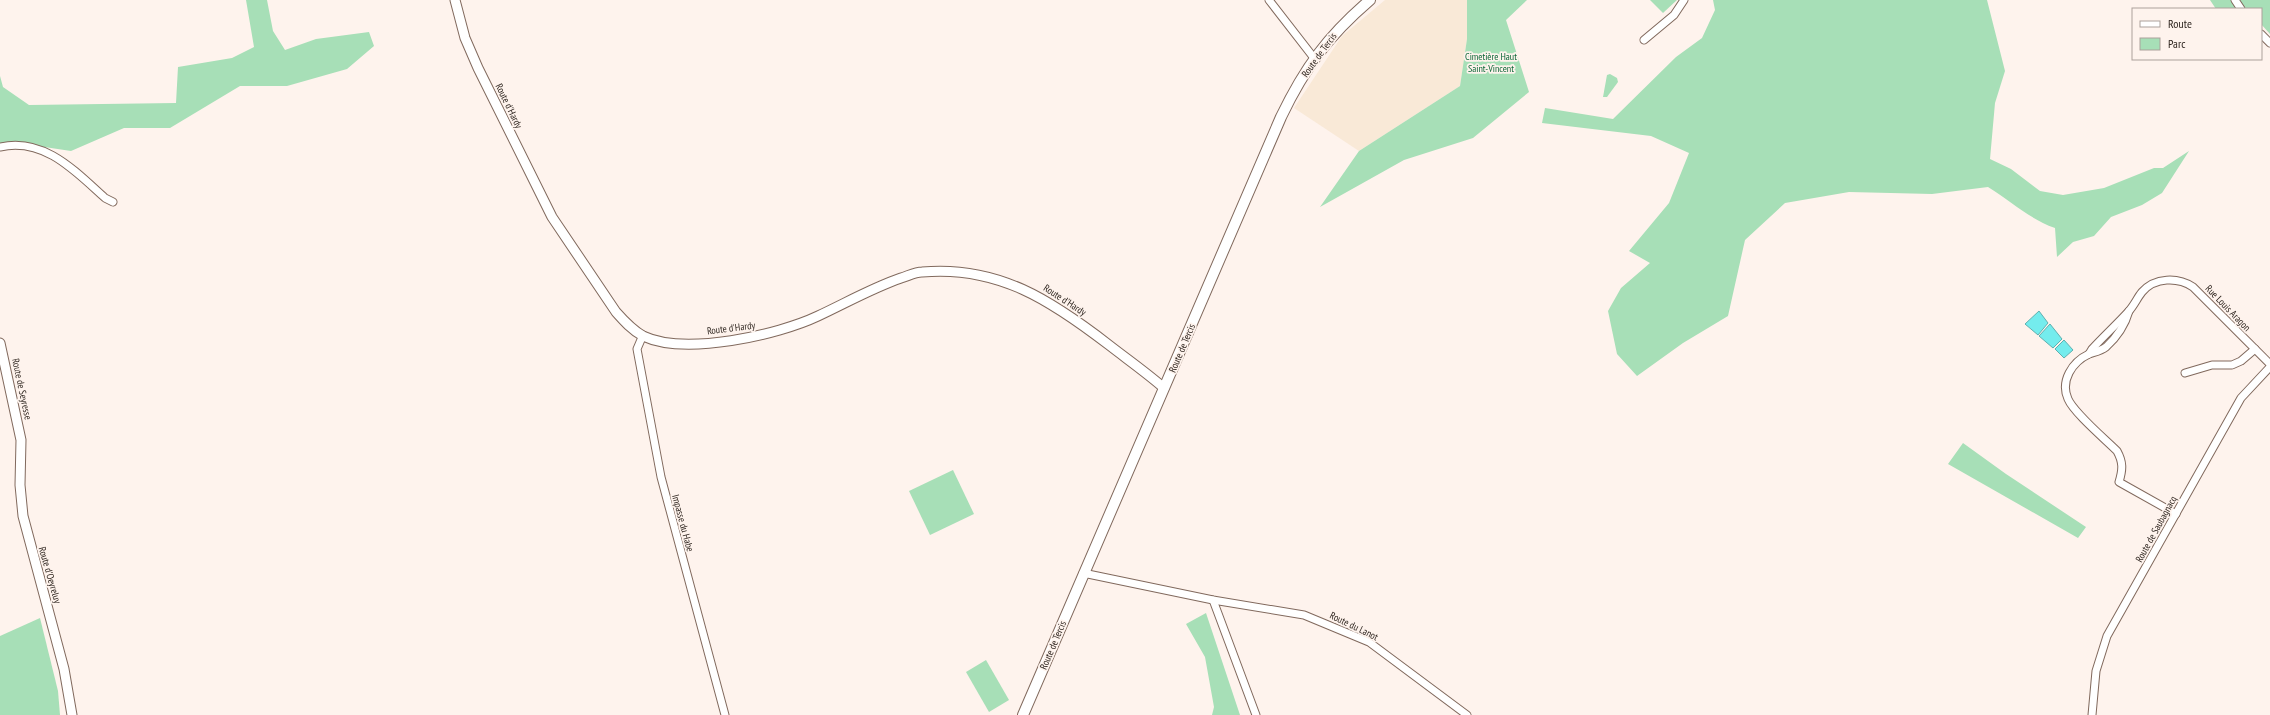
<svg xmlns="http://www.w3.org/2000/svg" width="2270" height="715" font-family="'PT Sans Narrow',sans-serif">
<rect width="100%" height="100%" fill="#fef3ed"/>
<!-- industrial -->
<path fill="#f9e9d7" d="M1385 0H1467V39L1460 86 1359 151 1294 108 1342 36Z"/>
<!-- green -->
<g fill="#a7dfb7">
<path d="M246 0H267L273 31 285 50 316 39 369 32 374 46 347 69 287 86H240L170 128H124L71 151 11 142 0 144V76L3 87 29 105 176 103 178 67 232 58 254 47Z"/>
<path d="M1467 0H1527L1506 20 1529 92 1473 138 1404 160 1320 207 1359 151 1460 86 1467 39Z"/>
<path d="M1650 0H1677L1663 13Z"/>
<path d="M1713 0H1987L2005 71 1995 103 1990 159 2011 169 2040 191 2063 195 2104 188 2154 168H2163L2189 151 2162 193 2142 205 2111 217 2094 236 2073 242 2057 257 2055 228C2028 218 2012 202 1988 187L1932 194 1849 192 1785 203 1745 240 1728 316 1683 343 1637 376 1617 354 1608 311 1621 288 1650 263 1629 251 1669 203 1689 153 1651 136 1542 123 1545 108 1613 119 1676 57 1702 38 1715 10Z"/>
<path d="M2210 0H2270V34L2261 24V9H2216Z"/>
<path d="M1610 74 1617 78 1618 82 1607 97H1603L1607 75Z"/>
<path d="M1963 443 2006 474 2086 527 2078 538 1948 464Z"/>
<path d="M953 470 974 514 930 535 909 491Z"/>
<path d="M1206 613 1240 715H1212L1214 707 1205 657 1186 624Z"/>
<path d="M40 618 58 691 60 715H0V636Z"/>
<path d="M986 660 1009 700 989 712 966 672Z"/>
</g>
<!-- water -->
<g fill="#74eced" stroke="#5fb0af">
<path d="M2039 311 2048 323 2038 335 2025 324Z"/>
<path d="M2050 324 2062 339 2053 348 2039 336Z"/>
<path d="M2064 340 2073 350 2064 358 2055 349Z"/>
</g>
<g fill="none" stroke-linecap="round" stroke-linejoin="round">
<defs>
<g id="minor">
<path d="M1269 0 1314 58"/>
<path d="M2235 0 2241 9"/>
<path d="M2261 34 2270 43"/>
<path d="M1644 40 1674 15 1684 0"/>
<path d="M0 147C44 137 75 171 105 198L113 202"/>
<path d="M2129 311C2125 325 2117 337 2106 347 2101 351 2095 352 2089 354 2072 362 2060 381 2068 399 2074 413 2105 439 2117 451 2123 462 2123 469 2119 482L2176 514"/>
<path d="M643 335 637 349 661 477 725 715"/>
<path d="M2089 354 2092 349C2104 336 2117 324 2128 312 2134 306 2137 298 2142 292 2155 277 2178 277 2193 287L2270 364"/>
<path d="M2185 373 2212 365H2232L2241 361 2255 349"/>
<path d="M1083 573 1213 600 1304 615 1369 642 1467 715"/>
<path d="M1213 600 1256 715"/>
<path d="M2092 715 2096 671 2107 636 2241 398 2270 367"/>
</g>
<g id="tertiary">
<path d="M455 0 465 38 478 68 552 217 616 312C624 321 632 330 643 336 685 356 778 335 818 316 846 303 872 288 901 278 908 276 915 272 922 272 998 265 1052 301 1109 345 1127 359 1147 373 1164 388"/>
<path d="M0 343 21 440 20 485 23 516 64 669 72 715"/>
</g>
<path id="secondary" d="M1023 715 1281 117C1305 67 1328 36 1370 0"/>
</defs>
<!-- minor casing -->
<use href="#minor" stroke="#81695d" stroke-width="9"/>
<!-- tertiary casing -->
<use href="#tertiary" stroke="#81695d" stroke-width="11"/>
<!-- secondary casing -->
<use href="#secondary" stroke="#81695d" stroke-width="12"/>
<!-- minor -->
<use href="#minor" stroke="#fff" stroke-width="7"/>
<!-- tertiary -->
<use href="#tertiary" stroke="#fff" stroke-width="9"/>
<!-- secondary -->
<use href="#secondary" stroke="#fff" stroke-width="10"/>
</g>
<g text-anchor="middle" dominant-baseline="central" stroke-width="3.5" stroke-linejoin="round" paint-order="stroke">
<!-- street labels -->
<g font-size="10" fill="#2e251f" stroke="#fef3ed">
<text transform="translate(1319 55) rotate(-54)">Route de Tercis</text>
<text transform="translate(509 106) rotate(64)">Route d'Hardy</text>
<text transform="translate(1065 300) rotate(33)">Route d'Hardy</text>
<text transform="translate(2228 308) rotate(46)">Rue Louis Aragon</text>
<text transform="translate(731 328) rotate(-7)">Route d'Hardy</text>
<text transform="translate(1182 348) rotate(-67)">Route de Tercis</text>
<text transform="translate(22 389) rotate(78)">Route de Seyresse</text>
<text transform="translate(683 523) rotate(75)">Impasse du Habe</text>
<text transform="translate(2156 529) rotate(-61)">Route de Saubagnacq</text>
<text transform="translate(50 575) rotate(74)">Route d'Oeyreluy</text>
<text transform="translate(1354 626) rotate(26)">Route du Lanot</text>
<text transform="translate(1053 645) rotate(-67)">Route de Tercis</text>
</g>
<!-- park labels -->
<g font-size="10" fill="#0a6636" stroke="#fef3ed">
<text x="1491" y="56">Cimetière Haut<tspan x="1491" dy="12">Saint-Vincent</tspan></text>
</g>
</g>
<!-- legend -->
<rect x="2132" y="8" width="130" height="52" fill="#fef3ed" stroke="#aba19b"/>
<rect x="2140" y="21" width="20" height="6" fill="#ffffff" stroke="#aba19b"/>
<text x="2168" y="28" font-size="12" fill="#2e251f">Route</text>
<rect x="2140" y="38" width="20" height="12" fill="#a7dfb7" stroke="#aba19b"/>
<text x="2168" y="48" font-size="12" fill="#2e251f">Parc</text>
</svg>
